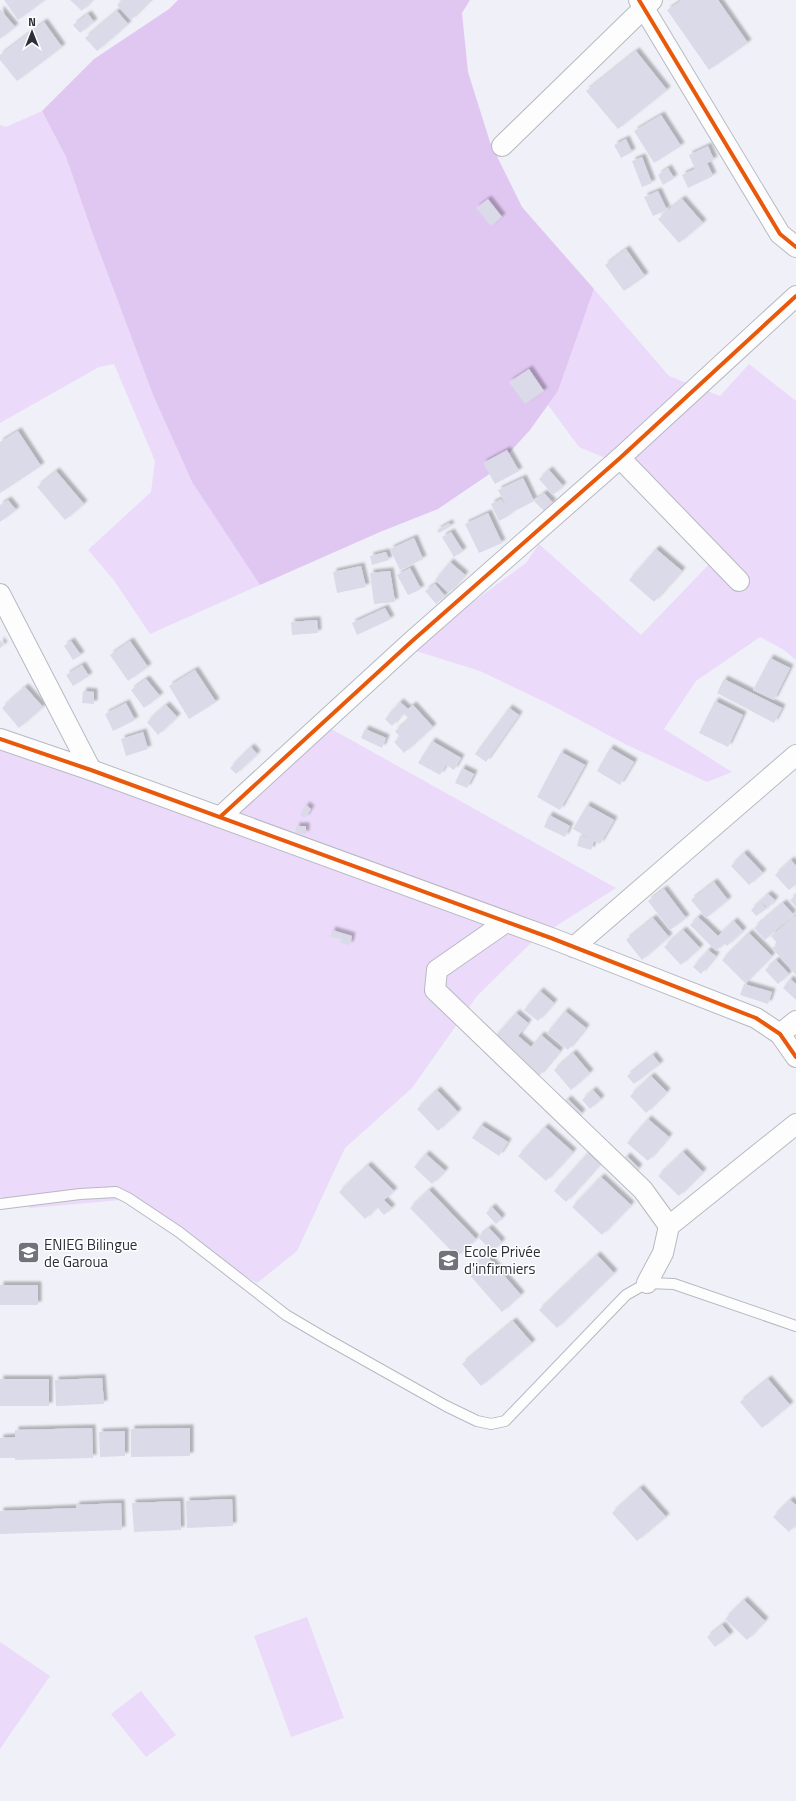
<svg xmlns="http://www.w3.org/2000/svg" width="796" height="1801" font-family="'Titillium Web',sans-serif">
<defs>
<filter id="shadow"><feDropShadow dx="3.5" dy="-3.5" stdDeviation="1" flood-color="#0004"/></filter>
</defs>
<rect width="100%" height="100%" fill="#f0f1f8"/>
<!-- green -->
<g fill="#ebdafa">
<path d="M42 111 66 157 92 232 153 395 192 482 260 585 150 634 113 579 88 550 151 492 155 461 114 364 99 367 0 423V125L6 127Z"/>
<path d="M594 289 669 376 720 396 749 364 796 401V660L784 650 760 637 696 681 664 729 732 772 707 782 627 745 553 706 480 671 416 651 454 616 526 563 539 544 641 635 717 556 608 459 579 447 548 405 558 391Z"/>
<path d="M326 726 616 888 534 940 477 996 412 1088 345 1148 297 1251 257 1283 121 1200 31 1208 0 1197V739L224 810Z"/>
<path d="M307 1617 344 1718 291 1737 254 1636Z"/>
<path d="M0 1642 50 1676 0 1749Z"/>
<path d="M141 1691 176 1735 146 1757 111 1714Z"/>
</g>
<!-- forest -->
<path fill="#e0c7f2" d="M178 0H470L462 13 468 72 490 142 522 207 594 289 558 391 530 430 491 473 438 509 380 532 260 585 192 482 153 395 92 232 66 157 42 111 94 59 169 9Z"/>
<!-- building -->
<g fill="#dadae8" filter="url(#shadow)">
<path d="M4 0H45L18 20Z"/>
<path d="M70 0H92L82 11Z"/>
<path d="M122 0H149L150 1 131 20 117 5Z"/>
<path d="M682 0H718L748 43 709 70 667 10Z"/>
<path d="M0 9 15 27 0 39Z"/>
<path d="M117 11 128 24 97 51 85 38Z"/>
<path d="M88 14 94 22 80 33 73 25Z"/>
<path d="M44 22 62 47 17 81 0 60V55Z"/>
<path d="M636 51 667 90 618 129 586 91Z"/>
<path d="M661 115 681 146 654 163 634 131Z"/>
<path d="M626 139 632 152 621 158 614 145Z"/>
<path d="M708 146 714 160 707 163 713 176 688 188 682 175 695 169 689 155Z"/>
<path d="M642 157 652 183 642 187 632 161Z"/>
<path d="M668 168 674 178 663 185 658 175Z"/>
<path d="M658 191 667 210 653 216 644 197Z"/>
<path d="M488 199 502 217 491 226 476 208Z"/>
<path d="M682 199 703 223 679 243 658 219Z"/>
<path d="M626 249 645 276 624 291 605 265Z"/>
<path d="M529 369 544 391 525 404 509 382Z"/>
<path d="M18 431 41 466 0 493V442Z"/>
<path d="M507 450 519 471 495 484 483 463Z"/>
<path d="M549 470 563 486 553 495 539 479Z"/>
<path d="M56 471 84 504 65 520 37 487Z"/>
<path d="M523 478 534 501 544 493 553 503 544 511 534 501 509 514 510 515 499 521 491 504 501 499 506 506 498 490Z"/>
<path d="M8 500 16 510 0 522V505Z"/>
<path d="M488 513 502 543 479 553 465 524Z"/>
<path d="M449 523 451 526 439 533 437 530Z"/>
<path d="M451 532 463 551 454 557 442 537Z"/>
<path d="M414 538 423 559 400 570 390 549Z"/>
<path d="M656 549 682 571 654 602 629 580Z"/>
<path d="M386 552 389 560 372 565 370 556Z"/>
<path d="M450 562 465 575 449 593 435 580Z"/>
<path d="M361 566 366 587 337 593 333 572Z"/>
<path d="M410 568 421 589 408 595 397 575Z"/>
<path d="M390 571 395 602 374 604 370 573Z"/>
<path d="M435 584 445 596 436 604 425 591Z"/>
<path d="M385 608 391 619 357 635 352 623Z"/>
<path d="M317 620 318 633 292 635 291 622Z"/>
<path d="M0 640 4 645 0 648Z"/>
<path d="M71 641 81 655 73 660 64 646Z"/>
<path d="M130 641 148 667 128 681 110 655Z"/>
<path d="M770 658 790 668 774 700 753 690Z"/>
<path d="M82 665 89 676 73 686 66 675Z"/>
<path d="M195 670 216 702 189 719 169 686Z"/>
<path d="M146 679 160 696 144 708 131 690Z"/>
<path d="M724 679 782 708 774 723 717 693Z"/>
<path d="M25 687 43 707 19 728 2 708Z"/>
<path d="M83 691 94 692V704L82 703Z"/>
<path d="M715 701 743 715 728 747 699 733Z"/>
<path d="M400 702 408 709 413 705 433 727 404 753 394 742 400 737 395 731 409 719 403 713 392 726 385 719Z"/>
<path d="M126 703 135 720 113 731 105 714Z"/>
<path d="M166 705 177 717 158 735 147 722Z"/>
<path d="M509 708 519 715 486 762 475 754Z"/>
<path d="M365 729 386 738 382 748 361 738Z"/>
<path d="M143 732 148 749 126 756 121 739Z"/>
<path d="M432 741 461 758 454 770 446 765 440 775 418 763Z"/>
<path d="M251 747 257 754 236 774 230 768Z"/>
<path d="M610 748 634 762 620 785 597 771Z"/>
<path d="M561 752 585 765 560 810 537 797Z"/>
<path d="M462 768 474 774 467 788 455 783Z"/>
<path d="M306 805 311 809 305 818 300 815Z"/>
<path d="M587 805 614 820 600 844 594 841 591 850 577 846 580 835 589 838 573 829Z"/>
<path d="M549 815 570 826 565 837 544 827Z"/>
<path d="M296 826H306V834L296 833Z"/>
<path d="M744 853 763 873 749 885 731 866Z"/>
<path d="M791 860 796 866V884L789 890 775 875Z"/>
<path d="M714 882 728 900 706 918 691 900Z"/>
<path d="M664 889 686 918 670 930 648 901Z"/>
<path d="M768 894 775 900 768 908 761 902 766 909 756 916 751 910Z"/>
<path d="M796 895V907L790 900Z"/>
<path d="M783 903 793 914 765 940 754 928Z"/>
<path d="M795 916 796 917V975L772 948 778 944 771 936Z"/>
<path d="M698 917 718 936 734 921 743 931 727 946 724 943 716 951 690 925Z"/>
<path d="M653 918 669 937 642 960 626 940Z"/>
<path d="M332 930 352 936 350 945 340 943 341 939 330 937Z"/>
<path d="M683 930 700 948 681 965 664 947Z"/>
<path d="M749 933 772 956 745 983 722 960Z"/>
<path d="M708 950 716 956 701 974 693 967Z"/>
<path d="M776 960 789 974 778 984 765 970Z"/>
<path d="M790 979 796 984V1000L783 988Z"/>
<path d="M744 984 772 992 768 1004 740 995Z"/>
<path d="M540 991 554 1003 538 1021 524 1010Z"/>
<path d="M565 1011 586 1028 568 1050 547 1033Z"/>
<path d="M516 1013 528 1023 518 1036 531 1047 541 1035 560 1051 539 1076 494 1038Z"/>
<path d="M573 1053 590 1073 571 1090 554 1070Z"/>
<path d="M653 1055 660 1064 634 1084 627 1076Z"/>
<path d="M651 1076 667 1092 646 1113 630 1096Z"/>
<path d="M437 1090 458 1112 438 1131 417 1109Z"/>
<path d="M593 1090 601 1099 590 1109 582 1100Z"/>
<path d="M568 1099 582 1113 574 1121 560 1107Z"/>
<path d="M648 1119 669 1137 648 1161 627 1143Z"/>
<path d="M481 1125 508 1142 499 1156 472 1138Z"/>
<path d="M545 1127 573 1152 546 1181 518 1156Z"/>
<path d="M683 1152 703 1172 679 1196 658 1176Z"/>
<path d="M588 1153 600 1164 566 1202 554 1191Z"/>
<path d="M426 1154 445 1171 432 1184 414 1167Z"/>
<path d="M627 1156 639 1168 630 1177 618 1166Z"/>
<path d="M368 1165 394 1191 384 1200 392 1208 384 1215 377 1207 365 1219 339 1192Z"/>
<path d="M601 1177 631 1205 602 1235 572 1207Z"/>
<path d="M429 1190 476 1239 457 1257 410 1208Z"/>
<path d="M492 1207 502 1218 496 1224 486 1213Z"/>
<path d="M489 1228 502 1242 492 1251 478 1237Z"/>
<path d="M486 1255 521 1295 502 1312 467 1272Z"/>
<path d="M597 1255 614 1273 557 1328 539 1310Z"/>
<rect x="0" y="1285" width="38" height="20"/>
<path d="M513 1321 532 1343 481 1386 462 1364Z"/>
<path d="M102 1378 104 1404 56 1406 55 1380Z"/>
<rect x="0" y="1379" width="49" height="27"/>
<path d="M768 1379 790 1405 762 1428 740 1402Z"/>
<path d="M92 1428 93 1458 15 1460V1458H0V1438L15 1437V1430Z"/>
<path d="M190 1428V1456L131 1457V1429Z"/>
<path d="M125 1431V1456L100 1457 99 1432Z"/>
<path d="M640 1488 666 1517 637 1541 612 1513Z"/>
<path d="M232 1499 233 1526 187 1528 186 1501Z"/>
<path d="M790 1500 796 1505V1524L789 1532 773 1517Z"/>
<path d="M180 1501 181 1530 134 1532 132 1503Z"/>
<path d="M121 1503 122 1530 0 1534V1511L76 1508V1505Z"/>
<path d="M744 1600 765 1621 747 1640 725 1619Z"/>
<path d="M722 1625 730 1635 715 1647 707 1637Z"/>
</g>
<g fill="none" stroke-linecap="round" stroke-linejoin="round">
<defs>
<path id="lane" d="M0 1204 80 1194 116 1192 128 1198 179 1232 286 1315 325 1338 446 1406 477 1421 491 1424 505 1421 626 1295 647 1283 674 1284 796 1326"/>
<g id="street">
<path d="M639 0 780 234 796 247"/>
<path d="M502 146 652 0"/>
<path d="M620 458 739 581"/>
<path d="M0 594 91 770"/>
<path d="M0 739 91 770 551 938 756 1018 780 1034 796 1057"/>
<path d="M220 817 411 642 620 458 796 296"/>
<path d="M506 922 437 970 435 990 643 1190 669 1226"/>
<path d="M574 947 796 755"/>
<path d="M780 1034 796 1021"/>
<path d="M647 1283 663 1253 669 1226 796 1124"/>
</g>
</defs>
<!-- lane casing -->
<use href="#lane" stroke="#b7b9c2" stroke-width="12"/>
<!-- street casing -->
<use href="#street" stroke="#b7b9c2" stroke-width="22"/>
<!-- lane -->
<use href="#lane" stroke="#fdfdfe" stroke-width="10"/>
<!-- street -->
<use href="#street" stroke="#fdfdfe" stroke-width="20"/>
<defs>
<g id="cycleway">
<path d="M639 0 780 234 796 247"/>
<path d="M0 739 91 770 551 938 756 1018 780 1034 796 1057"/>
<path d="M220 817 411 642 620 458 796 296"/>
</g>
</defs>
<!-- cycleway casing -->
<use href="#cycleway" stroke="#fff" stroke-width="6"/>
<!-- cycleway -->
<use href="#cycleway" stroke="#e8590c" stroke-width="4"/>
</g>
<!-- icons -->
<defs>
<symbol id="university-square" viewBox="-11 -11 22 22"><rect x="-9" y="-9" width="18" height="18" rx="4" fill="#71737c" stroke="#fff"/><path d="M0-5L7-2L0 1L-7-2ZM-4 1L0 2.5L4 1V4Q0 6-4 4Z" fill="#fff"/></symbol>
<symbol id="school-square" viewBox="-11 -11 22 22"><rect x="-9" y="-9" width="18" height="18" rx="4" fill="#71737c" stroke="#fff"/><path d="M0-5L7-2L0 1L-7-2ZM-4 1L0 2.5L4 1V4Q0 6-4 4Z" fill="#fff"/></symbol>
</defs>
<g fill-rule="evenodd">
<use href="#university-square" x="16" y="1240" width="25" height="25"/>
<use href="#school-square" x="436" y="1248" width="25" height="25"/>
</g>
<g text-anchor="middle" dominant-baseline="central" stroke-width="3" stroke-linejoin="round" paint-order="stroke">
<!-- poi labels -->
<g font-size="15" fill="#2c2f3a" stroke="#fff" text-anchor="start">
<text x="44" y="1244">ENIEG Bilingue<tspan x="44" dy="17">de Garoua</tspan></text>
<text x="464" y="1251">Ecole Privée<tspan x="464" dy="17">d'infirmiers</tspan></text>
</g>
</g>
<!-- north arrow -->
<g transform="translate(32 32)" stroke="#ffffff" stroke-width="3" paint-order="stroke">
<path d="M0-3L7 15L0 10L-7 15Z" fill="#2c2f3a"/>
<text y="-6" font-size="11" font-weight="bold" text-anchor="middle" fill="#2c2f3a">N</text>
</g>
</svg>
